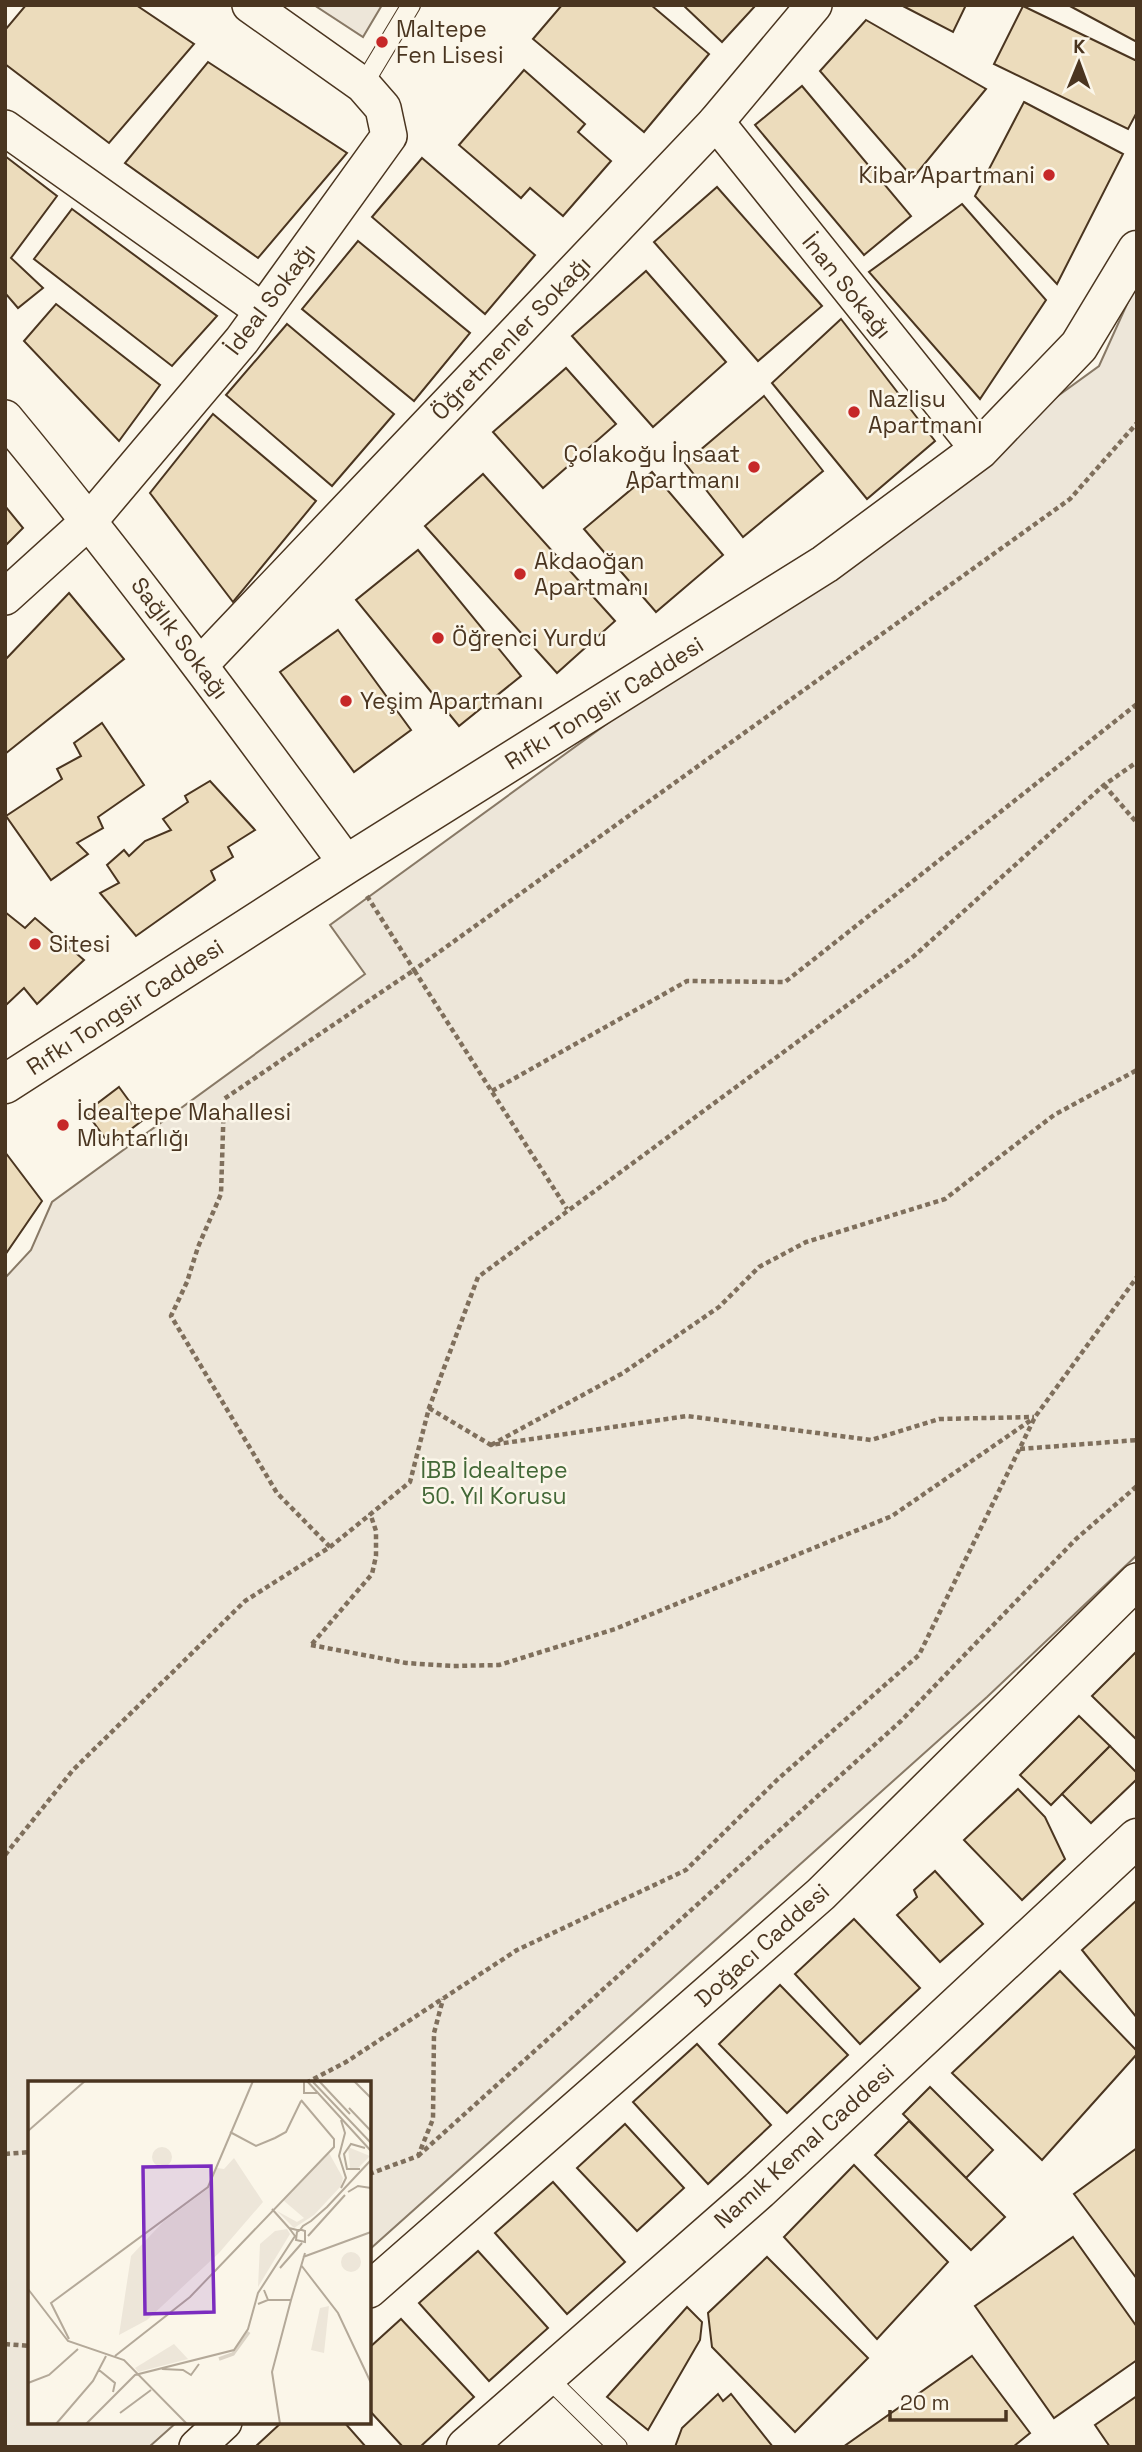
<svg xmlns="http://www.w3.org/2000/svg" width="1142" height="2452" font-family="'Space Grotesk',sans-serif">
<rect width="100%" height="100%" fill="#fbf6e9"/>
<!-- green -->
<g fill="#ede6d9" stroke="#887966" stroke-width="2">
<path d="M314 5H382L363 37Z"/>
<path d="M1137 282V1555L987 1697 369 2250V2083H30V2422H177L149 2447H5V1278L31 1250 52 1202 365 974 330 925 1099 366Z"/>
</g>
<!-- building -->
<g fill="#ecdcbc" stroke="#4a3520" stroke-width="2">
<path d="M26 5H136L194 44 109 143 5 64V30Z"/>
<path d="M562 5H651L709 54 644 132 533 39Z"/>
<path d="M683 5H756L722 42Z"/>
<path d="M901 5H966L953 32Z"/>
<path d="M1068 5H1137V42Z"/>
<path d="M1023 6 1137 61V112L1128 129 994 64Z"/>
<path d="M866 20 986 89 913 178 820 71Z"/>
<path d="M208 62 347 153 258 258 125 163Z"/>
<path d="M524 70 585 124 578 132 611 161 563 216 530 188 521 198 459 145Z"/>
<path d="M802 86 911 216 864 255 755 125Z"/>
<path d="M1024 102 1123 154 1057 284 975 196Z"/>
<path d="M5 156 57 196 11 258 43 288 18 308 5 293Z"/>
<path d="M422 158 535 255 485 314 372 217Z"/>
<path d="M717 187 822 306 758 361 654 242Z"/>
<path d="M962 204 1046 300 980 399 869 272Z"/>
<path d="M72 209 217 316 172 366 34 259Z"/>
<path d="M358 241 470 333 414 401 302 309Z"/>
<path d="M646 271 726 362 653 427 572 336Z"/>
<path d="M56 304 160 385 119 441 24 341Z"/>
<path d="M841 319 935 441 867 499 772 383Z"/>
<path d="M287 324 394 414 332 486 226 395Z"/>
<path d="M566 368 616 424 543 488 493 432Z"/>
<path d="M764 396 823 471 743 537 685 463Z"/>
<path d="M213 414 316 501 233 602 150 493Z"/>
<path d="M652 472 723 555 656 612 584 529Z"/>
<path d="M483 474 615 621 557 673 425 526Z"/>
<path d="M5 506 23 528 5 546Z"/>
<path d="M418 550 521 676 459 726 356 600Z"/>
<path d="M69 593 124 659 5 754V660Z"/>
<path d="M338 630 411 730 354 772 280 672Z"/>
<path d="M102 723 144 785 98 817 103 828 77 843 88 854 51 880 6 816 62 779 57 769 81 756 74 743Z"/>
<path d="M210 781 255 830 228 847 233 857 211 871 215 880 136 936 100 893 119 883 107 865 124 850 129 856 145 841 171 830 163 819 188 802 185 796Z"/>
<path d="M5 912 25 928 35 918 84 960 37 1004 24 988 5 1006Z"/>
<path d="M119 1087 143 1120 110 1145 86 1112Z"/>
<path d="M5 1152 42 1201 5 1255Z"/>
<path d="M1137 1651V1740L1092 1696Z"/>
<path d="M1079 1716 1110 1746 1051 1805 1020 1775Z"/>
<path d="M1110 1746 1137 1773V1779L1091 1823 1062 1794Z"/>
<path d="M1018 1789 1045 1817 1065 1859 1022 1900 964 1840Z"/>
<path d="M935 1871 983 1924 940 1962 897 1915 917 1897 914 1890Z"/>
<path d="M1137 1900V2018L1082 1950Z"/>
<path d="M854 1919 920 1988 860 2044 795 1974Z"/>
<path d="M1060 1971 1137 2051V2054L1042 2160 952 2073Z"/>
<path d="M780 1985 848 2055 787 2113 719 2044Z"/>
<path d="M697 2044 771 2125 708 2184 633 2102Z"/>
<path d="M930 2087 993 2150 966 2178 903 2114Z"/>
<path d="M909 2121 1005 2217 971 2250 875 2155Z"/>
<path d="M625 2124 684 2188 637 2231 577 2168Z"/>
<path d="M1137 2148V2279L1074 2194Z"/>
<path d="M854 2165 948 2262 877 2339 784 2237Z"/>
<path d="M553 2182 625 2262 567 2314 495 2233Z"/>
<path d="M1073 2237 1137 2327V2360L1054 2418 975 2306Z"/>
<path d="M478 2251 548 2328 489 2381 419 2303Z"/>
<path d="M767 2257 868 2358 795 2432 712 2347 708 2313Z"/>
<path d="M687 2307 702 2322 700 2340 648 2430 607 2397Z"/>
<path d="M401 2319 474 2397 420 2447H403L369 2410V2348Z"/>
<path d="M972 2356 1030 2433 1013 2447H843Z"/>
<path d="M718 2394 723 2401 731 2394 773 2447H675L682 2428Z"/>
<path d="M1137 2396V2447H1110L1095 2425Z"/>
<path d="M282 2422H344L366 2447H255Z"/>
</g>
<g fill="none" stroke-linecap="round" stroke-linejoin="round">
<defs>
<g id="lane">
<path d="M363 85 411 5"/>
<path d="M545 2375 618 2447"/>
</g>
<g id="street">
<path d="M716 122 979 450"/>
<path d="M5 128 263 311"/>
<path d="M5 418C125 563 236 713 347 864"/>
<path d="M5 597 90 520 242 340 389 136 383 108 363 85 250 5"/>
<path d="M201 664 716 122 814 5"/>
<path d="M369 2290 821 1894 1137 1581"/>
<path d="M197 2447 224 2422"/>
</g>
<g id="secondary">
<path d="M5 1084 347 864 825 564 979 450 1079 346 1137 250"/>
<path d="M466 2447 759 2190 1137 1838"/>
</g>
</defs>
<!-- lane casing -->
<use href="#lane" stroke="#4a3520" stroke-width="20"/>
<!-- street casing -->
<use href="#street" stroke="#4a3520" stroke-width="38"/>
<!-- secondary casing -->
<use href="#secondary" stroke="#4a3520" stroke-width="41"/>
<!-- path -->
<g stroke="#7f6f5c" stroke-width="4.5" stroke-dasharray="5 3.5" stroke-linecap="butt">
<path d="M1104 785 1137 823"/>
<path d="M367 896 414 970 1070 499 1137 423"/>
<path d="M492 1091 687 981 785 982 1137 704"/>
<path d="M429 1408 491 1445 687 1416 871 1440 939 1419 1034 1417"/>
<path d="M491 1445 623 1373 719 1307 759 1267 806 1242 945 1199 1054 1115 1137 1070"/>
<path d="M1020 1449 1137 1440"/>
<path d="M330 1547 277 1493 171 1316 187 1282 198 1247 221 1194 224 1099 414 970 567 1209"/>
<path d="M312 1644 372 1574 376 1556V1531L370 1513"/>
<path d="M311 1645 406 1663 453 1666 499 1665 615 1629 892 1516 1034 1418"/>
<path d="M5 1855 73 1770 245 1601 330 1547 410 1482 429 1408 478 1277 914 956 1104 785 1137 762"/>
<path d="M306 2083 346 2062 517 1950 686 1870 778 1779 919 1655 1035 1417 1137 1277"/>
<path d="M5 2154 30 2152"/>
<path d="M418 2156 901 1721 1076 1539 1137 1486"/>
<path d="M369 2174 418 2156 433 2119 434 2033 443 1999"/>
<path d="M5 2344 30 2346"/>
</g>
<!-- lane -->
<use href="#lane" stroke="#fbf6e9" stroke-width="18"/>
<!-- street -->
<use href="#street" stroke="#fbf6e9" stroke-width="35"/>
<!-- secondary -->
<use href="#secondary" stroke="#fbf6e9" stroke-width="38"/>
</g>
<!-- markers -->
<g fill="#c62828" stroke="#fbf6e9" stroke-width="2.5">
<circle cx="382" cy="42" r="7"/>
<circle cx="1049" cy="175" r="7"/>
<circle cx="854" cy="412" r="7"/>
<circle cx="754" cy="467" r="7"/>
<circle cx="520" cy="574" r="7"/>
<circle cx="438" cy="638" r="7"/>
<circle cx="346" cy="701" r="7"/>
<circle cx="35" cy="944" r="7"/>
<circle cx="63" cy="1125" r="7"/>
</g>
<g text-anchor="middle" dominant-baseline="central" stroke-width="5" stroke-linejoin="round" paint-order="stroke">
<!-- poi labels -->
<g font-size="23" fill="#4a3520" stroke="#fbf6e9" text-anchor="start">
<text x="396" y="29">Maltepe<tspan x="396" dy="26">Fen Lisesi</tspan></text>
<text x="1035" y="175" text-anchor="end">Kibar Apartmani</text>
<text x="868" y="399">Nazlisu<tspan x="868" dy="26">Apartmanı</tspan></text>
<text x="740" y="454" text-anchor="end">Çolakoğu İnsaat<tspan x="740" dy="26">Apartmanı</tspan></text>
<text x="534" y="561">Akdaoğan<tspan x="534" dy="26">Apartmanı</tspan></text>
<text x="452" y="638">Öğrenci Yurdu</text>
<text x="360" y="701">Yeşim Apartmanı</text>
<text x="49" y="944">Sitesi</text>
<text x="77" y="1112">İdealtepe Mahallesi<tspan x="77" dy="26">Muhtarlığı</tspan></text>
</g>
<!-- street labels -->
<g font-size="23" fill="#4a3520" stroke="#fbf6e9">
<text transform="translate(847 286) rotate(51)">İnan Sokağı</text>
<text transform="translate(270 299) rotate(-53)">İdeal Sokağı</text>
<text transform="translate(511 338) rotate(-46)">Öğretmenler Sokağı</text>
<text transform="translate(180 638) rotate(53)">Sağlık Sokağı</text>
<text transform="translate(604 703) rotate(-32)">Rıfkı Tongsir Caddesi</text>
<text transform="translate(125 1007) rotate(-33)">Rıfkı Tongsir Caddesi</text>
<text transform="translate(762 1945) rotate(-42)">Doğacı Caddesi</text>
<text transform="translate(804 2146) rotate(-42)">Namık Kemal Caddesi</text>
</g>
<!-- park labels -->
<g font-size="23" fill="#436837" stroke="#fbf6e9">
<text x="494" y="1470">İBB İdealtepe<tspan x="494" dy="26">50. Yıl Korusu</tspan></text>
</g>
</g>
<!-- overview -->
<g transform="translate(28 2081)">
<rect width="343" height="343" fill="#fbf6e9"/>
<path d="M320 66 342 75 330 87H322ZM124 76a10 10 0 1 1 20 0a10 10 0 1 1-20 0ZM301 72 315 97 313 105 286 134 266 147 249 130 269 141 276 137 255 119ZM206 77 235 121 191 172 119 239 91 254 103 175 135 141 181 107 189 87 196 88ZM259 148 262 153 230 206 232 163 247 150ZM313 181a10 10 0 1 1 20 0a10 10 0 1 1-20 0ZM301 225 296 272 283 269 292 227ZM146 263 160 278 110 291 107 287Z" fill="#ede6d9"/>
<path fill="none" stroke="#dcd4c6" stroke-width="3.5" d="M191 278 205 273 221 251"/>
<path fill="none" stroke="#b4a999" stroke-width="2" d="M276 0V12H289M279 0 343 70M291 0 322 33M326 0 343 17M285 1 343 62M321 27 343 50M0 50 57 0M202 51 228 65 247 57 258 51 273 20M332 88H319L316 73 323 63 337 67M313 107 318 97 311 75 317 52 313 39M320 111 330 105 343 107M244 128 261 147M261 147 269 149H274L277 150V161L268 159 269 151 272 149 275 145 283 140 299 126 343 79M280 155 317 114M275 176 343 151M273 184 310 232 343 302M252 187 274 162M0 208 40 260 96 279 159 343M240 219H263L277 172M230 223 240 219 236 209M41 258 23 222 180 106 225 0M87 275 162 216 306 66V58L273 19M134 288 155 289 163 294 171 283M71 289 87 302 85 311M0 302 21 294 50 268M92 332 123 309M28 343 65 300 78 275M58 343 107 294 206 269 220 248 230 212 267 155 261 147M252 343 244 291 263 219"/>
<path fill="#7b2cbf" fill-opacity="0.15" stroke="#7b2cbf" stroke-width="3.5" d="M183 85 186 231 117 233 115 86Z"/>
<rect width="343" height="343" fill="none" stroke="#4a3520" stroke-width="3.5"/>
</g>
<!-- border -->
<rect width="1142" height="2452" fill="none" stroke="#4a3520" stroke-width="14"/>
<!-- north arrow -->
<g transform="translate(1079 63) rotate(1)" stroke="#fbf6e9" stroke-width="5" paint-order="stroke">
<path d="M0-5L12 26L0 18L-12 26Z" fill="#4a3520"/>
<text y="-10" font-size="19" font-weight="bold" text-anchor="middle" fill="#4a3520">K</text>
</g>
<!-- scale -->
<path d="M890 2410v10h116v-10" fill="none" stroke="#4a3520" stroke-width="3.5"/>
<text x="900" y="2410" font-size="21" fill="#4a3520" stroke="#fbf6e9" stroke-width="5" paint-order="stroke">20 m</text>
</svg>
